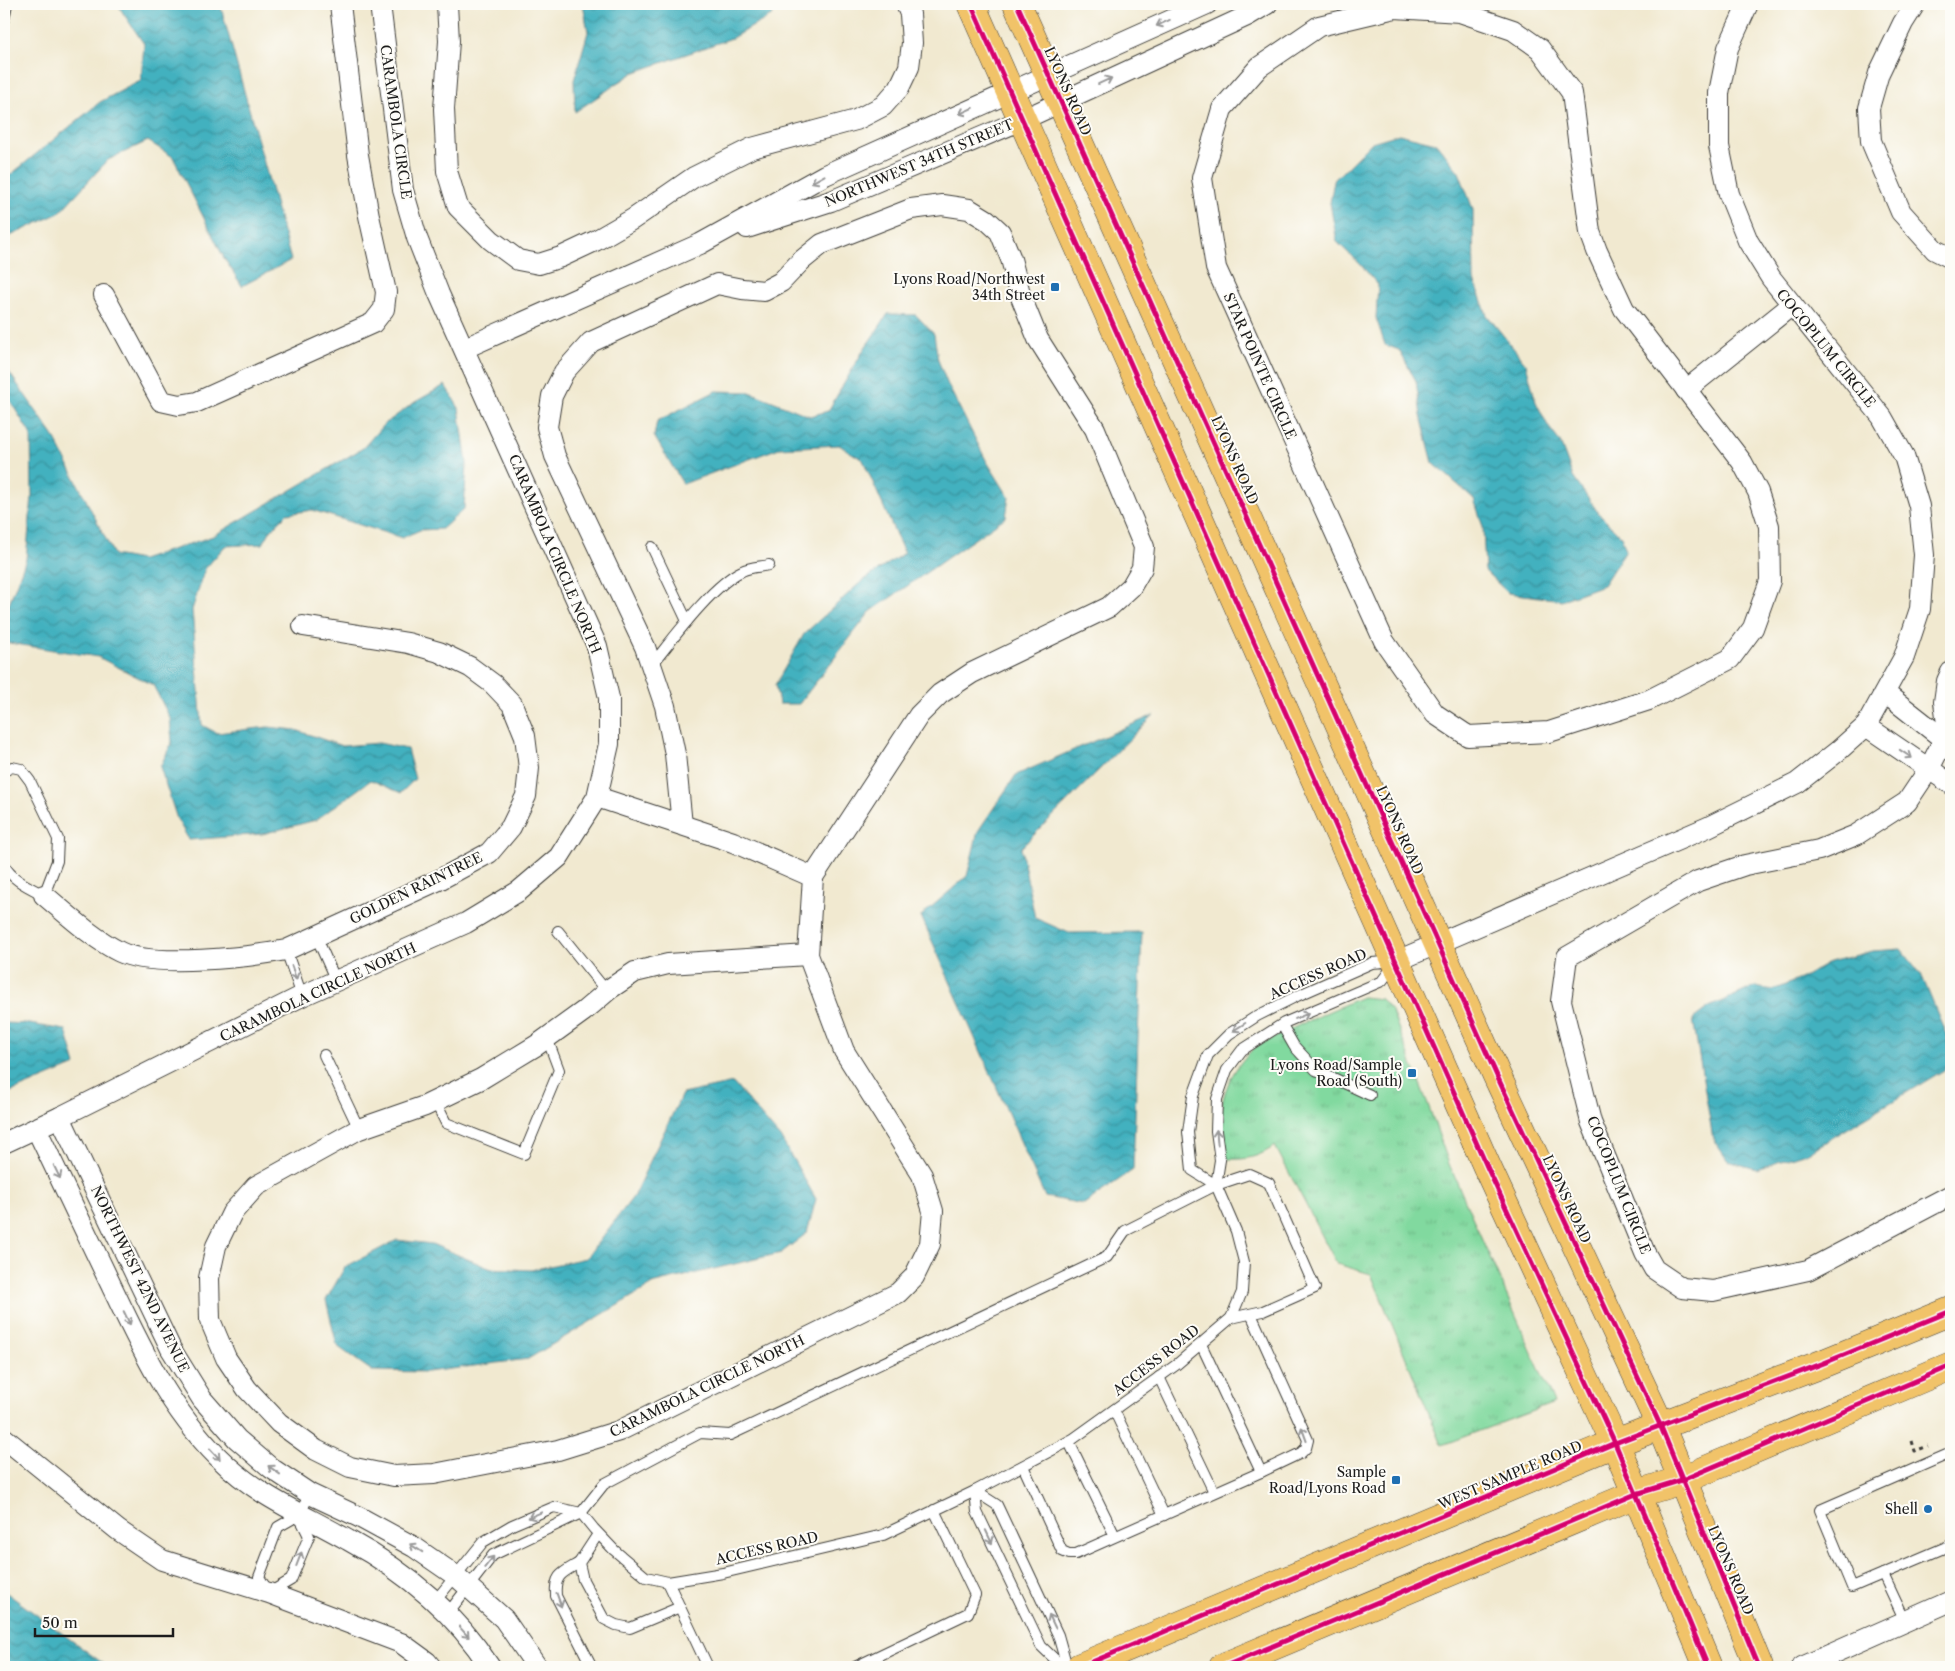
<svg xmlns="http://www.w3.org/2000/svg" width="1955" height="1671" font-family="'Libre Caslon Text',serif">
<defs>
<pattern id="park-tufts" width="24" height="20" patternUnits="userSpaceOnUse" patternTransform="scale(1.25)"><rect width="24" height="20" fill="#81d99f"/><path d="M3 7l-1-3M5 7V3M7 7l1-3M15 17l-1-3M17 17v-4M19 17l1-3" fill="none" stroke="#6fba88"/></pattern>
<pattern id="water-waves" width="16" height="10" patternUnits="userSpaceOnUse" patternTransform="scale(1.25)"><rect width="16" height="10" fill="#43b1bf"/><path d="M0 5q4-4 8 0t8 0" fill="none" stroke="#378f9a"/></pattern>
</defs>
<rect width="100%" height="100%" fill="#fdfcf7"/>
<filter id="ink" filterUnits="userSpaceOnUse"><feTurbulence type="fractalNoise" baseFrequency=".02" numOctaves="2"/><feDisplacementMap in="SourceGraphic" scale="10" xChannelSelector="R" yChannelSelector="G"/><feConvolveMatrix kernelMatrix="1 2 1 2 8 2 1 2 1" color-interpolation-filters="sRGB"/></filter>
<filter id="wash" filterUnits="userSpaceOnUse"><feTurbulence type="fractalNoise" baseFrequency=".0096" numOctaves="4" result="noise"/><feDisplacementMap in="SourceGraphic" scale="20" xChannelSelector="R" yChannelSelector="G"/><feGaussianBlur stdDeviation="1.12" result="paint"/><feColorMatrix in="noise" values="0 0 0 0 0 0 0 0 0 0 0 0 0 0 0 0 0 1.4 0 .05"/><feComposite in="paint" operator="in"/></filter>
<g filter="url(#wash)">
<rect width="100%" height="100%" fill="#f1e9d0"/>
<!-- park -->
<path fill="url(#park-tufts)" stroke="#4e7a5e" d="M1362 997 1381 999 1392 1012 1429 1107 1449 1164 1554 1403 1442 1445 1371 1274 1337 1264 1275 1146C1258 1157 1248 1160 1227 1159 1213 1120 1221 1080 1252 1050 1257 1045 1265 1042 1272 1039 1301 1023 1332 1010 1362 997Z"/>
<!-- water -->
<g fill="url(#water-waves)" stroke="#30666e">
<path d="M118 4H220L291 260 242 286 224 258 173 157 148 141 108 160 59 213 4 239V180L100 102 141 80 144 44 123 13Z"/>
<path d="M583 4H771L773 15 732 38 633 73 575 112 574 80 588 32Z"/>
<path d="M1399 134 1436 143 1459 172 1473 209 1474 280 1487 315 1526 364 1536 402 1548 426 1560 442 1573 477 1600 515 1621 536 1626 550 1603 585 1562 600 1508 593 1485 571 1483 527 1474 499 1433 463 1421 416 1416 381 1399 350 1385 345 1376 318 1378 285 1360 264 1337 242 1330 203 1334 180 1372 142Z"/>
<path d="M888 314 916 315 934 334 938 360 948 385 986 460 1009 497 1006 517 870 612 799 704H779L775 685 804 634 861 582 904 553 863 460 839 445 779 448 683 484 654 436 657 421 716 391 750 392 810 416 828 411 864 349Z"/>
<path d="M4 365 53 435 114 555 141 560 213 536 363 448 383 425 415 402 445 385 459 408 467 463 464 509 442 529 420 530 402 538 312 510 287 514 271 530 263 544 225 546 205 569 192 610 202 725 217 733 268 727 296 730 342 746 379 743 407 749 415 779 401 793 371 780 316 820 262 834 189 840 177 819 160 767 172 742 170 718 153 685 98 657 9 643 4 645V606H8L26 559 32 496 31 435 4 391Z"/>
<path d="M1154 715 1021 848 1035 918 1069 933 1142 932 1133 1170 1084 1204 1045 1197 921 916 967 876 978 831 1016 775Z"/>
<path d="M1901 949 1921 974 1946 1034 1951 1059 1944 1070 1809 1152 1756 1169 1728 1161 1713 1139 1693 1019 1709 1007 1754 987 1773 990 1802 978 1830 962 1873 951Z"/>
<path d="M4 1023 29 1024 66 1030 76 1065 8 1093 4 1092Z"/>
<path d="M733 1083 782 1140 816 1199 807 1233 781 1253 655 1283 528 1359 427 1372 372 1371 337 1346 326 1300 345 1267 397 1240 432 1244 489 1268 531 1270 586 1258 633 1197 682 1094Z"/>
<path d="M4 1591 108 1667H4Z"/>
</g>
</g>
<g filter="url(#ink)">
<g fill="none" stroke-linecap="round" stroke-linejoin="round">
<defs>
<g id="lane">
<path d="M4 19 7 4"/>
<path d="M652 547 687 621"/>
<path d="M651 666C672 640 713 584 742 571 750 567 760 567 769 565"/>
<path d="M4 771 12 767 21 769 30 781 58 839 57 861 44 895C29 887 12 880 4 865"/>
<path d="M558 931 607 992"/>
<path d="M316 936 336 981"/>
<path d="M286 950 302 996"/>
<path d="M1282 1025 1294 1046 1316 1070 1370 1095"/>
<path d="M324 1055 359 1129"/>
<path d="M435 1101 446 1123 524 1154 559 1070 547 1038"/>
<path d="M1251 1314 1308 1440 1306 1448 1301 1453 1261 1472"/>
<path d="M1159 1377 1214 1492"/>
<path d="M1114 1410 1164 1515"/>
<path d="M1069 1442 1115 1536"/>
<path d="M1951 1453 1820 1510 1852 1587 1951 1545"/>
<path d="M1023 1466 1062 1551 1069 1554H1076L1261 1472 1201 1344"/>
<path d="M975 1491 997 1505 1058 1635 1067 1667"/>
<path d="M975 1491 977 1512 1041 1646 1063 1667"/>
<path d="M299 1516 309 1536 291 1580 269 1593 259 1577 278 1527 299 1515 310 1494"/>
<path d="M598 1534 579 1563 583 1580 604 1619 616 1625 630 1628 680 1607"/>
<path d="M579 1563C562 1573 554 1575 556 1596L592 1667"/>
<path d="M1883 1574 1905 1621"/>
<path d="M668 1582 708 1667"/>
<path d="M436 1600 483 1542 512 1525 554 1507 581 1513 594 1529 614 1550 646 1577 668 1582 723 1573 883 1535 975 1491 1073 1439 1176 1365 1231 1318 1242 1292 1244 1262 1236 1231 1216 1185 1220 1160 1216 1131 1217 1099 1227 1070 1242 1050 1284 1023 1382 981 1397 961 1372 963 1297 996 1257 1016 1229 1034 1208 1055 1193 1096 1188 1132 1192 1170 1216 1185"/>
<path d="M448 1613 493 1555 581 1513 604 1484 700 1433 730 1435 1107 1257 1125 1231 1216 1185 1249 1174 1269 1183 1315 1288 1263 1311 1231 1318"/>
<path d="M855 1667 968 1613 975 1595 934 1510"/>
</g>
<g id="street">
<path d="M447 4 449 41 444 109 447 171 458 207 491 240 518 260 539 264 561 257 595 241 633 219 694 177 752 148 856 120 883 106 899 88 909 67 912 43 910 14 906 4"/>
<path d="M1915 4 1903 23 1879 73 1869 108 1871 141 1901 212 1935 250 1951 258"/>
<path d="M1395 8 1460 12 1513 30 1540 49 1572 93 1590 232 1597 251 1624 309 1742 462 1758 492 1769 526 1770 581 1753 628 1730 659 1649 700 1549 732 1468 736 1435 714 1384 641 1216 268 1202 178 1222 109 1259 67 1319 26Z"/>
<path d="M747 228 831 201 1024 119 1247 16 1267 4"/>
<path d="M104 295 161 401 179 405 197 402 373 323 384 309 386 292 369 216 358 155 340 4"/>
<path d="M465 348 700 244 825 175 1207 4"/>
<path d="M1686 390 1792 305"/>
<path d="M1951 672 1947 681 1944 702 1948 731 1929 769 1907 802 1856 835 1819 850 1745 865 1698 881 1567 957 1561 1001 1591 1122 1645 1253 1654 1269 1682 1288 1713 1291 1808 1270 1951 1195"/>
<path d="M1885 693 1951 745"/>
<path d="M1866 726 1951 784"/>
<path d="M597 797 733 842 813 877 808 955 844 1051 922 1175 933 1211 930 1244 914 1277 898 1293 619 1431 558 1450 434 1474 394 1476 350 1467 316 1450 279 1423 247 1389 226 1358 210 1320 209 1278 216 1246 232 1213 256 1186 359 1129 425 1106 481 1079 537 1045 584 1011 611 988 635 972 668 964 808 955"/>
<path d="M682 825 675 754 665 706 645 647 555 456 547 427 552 396 564 372 591 342 717 284 742 289 764 291 781 282 801 261 822 244 911 209 942 205 969 209 987 220 1000 232 1011 259 1021 297 1038 339 1095 429 1144 547 1142 568 1131 587 1109 607 972 673 940 694 919 715 813 877"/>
<path d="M44 895C68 915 92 938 120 952 153 968 250 957 286 950L439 880 489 853 511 827 526 796 529 768 525 736 512 704 493 684 470 667 439 652 408 643 303 626"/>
<path d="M1397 961 1708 827 1797 783 1838 751 1866 726 1904 657 1920 609 1924 555 1919 506 1904 456 1882 417 1771 278 1748 241 1729 194 1719 146V93L1728 48 1748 4"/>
<path d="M60 1117 171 1349 202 1399 237 1439 271 1468 310 1494 359 1517 414 1547 456 1576 504 1619 537 1667"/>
<path d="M36 1128C61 1180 86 1233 111 1285 141 1348 168 1407 218 1457 258 1497 301 1513 348 1540 405 1571 455 1612 490 1667"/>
<path d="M4 1143 60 1117 302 996 466 923 519 891 559 857 597 797 609 744V698L597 646 439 294 417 238 403 190 380 4"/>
<path d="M4 1438 118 1530 162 1560 269 1593 401 1643 427 1662 431 1667"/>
<path d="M1802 1667 1951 1601"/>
</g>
<g id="primary">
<path d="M971 4 1488 1169 1615 1443 1708 1667"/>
<path d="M1017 4 1497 1076 1661 1427 1759 1667"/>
<path d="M1080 1667 1615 1443 1824 1363 1951 1311"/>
<path d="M1223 1667 1636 1494 1682 1480 1951 1366"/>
</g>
</defs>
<!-- lane casing -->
<use href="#lane" stroke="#3c3b37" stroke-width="12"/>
<!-- street casing -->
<use href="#street" stroke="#3c3b37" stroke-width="22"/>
<!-- primary casing -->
<use href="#primary" stroke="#3c3b37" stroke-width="29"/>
<!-- path -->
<path stroke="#3c3b37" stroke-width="3" stroke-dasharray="4 4" stroke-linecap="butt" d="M1912 1441 1915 1451 1928 1446"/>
<!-- lane -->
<use href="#lane" stroke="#fff" stroke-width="10"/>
<!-- street -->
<use href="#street" stroke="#fff" stroke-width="20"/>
<!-- primary -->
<use href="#primary" stroke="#f1c369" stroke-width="28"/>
<defs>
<g id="cycleway">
<path d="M971 4 1488 1169 1615 1443 1708 1667"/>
<path d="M1017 4 1497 1076 1661 1427 1759 1667"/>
<path d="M1080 1667 1615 1443 1824 1363 1951 1311"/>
<path d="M1223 1667 1636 1494 1682 1480 1951 1366"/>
</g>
</defs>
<!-- cycleway casing -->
<use href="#cycleway" stroke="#fdfcf7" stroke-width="8"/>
<!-- cycleway -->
<use href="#cycleway" stroke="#d6006c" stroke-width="5"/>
</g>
<!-- one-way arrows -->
<defs><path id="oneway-shaft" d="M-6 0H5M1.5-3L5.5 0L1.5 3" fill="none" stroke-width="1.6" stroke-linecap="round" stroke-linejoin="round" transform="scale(1.25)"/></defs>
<g stroke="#999">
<use href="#oneway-shaft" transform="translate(1163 23) rotate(156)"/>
<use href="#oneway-shaft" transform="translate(1105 81) rotate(-24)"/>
<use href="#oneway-shaft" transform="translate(966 111) rotate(156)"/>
<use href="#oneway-shaft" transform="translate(818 179) rotate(151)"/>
<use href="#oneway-shaft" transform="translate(1906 754) rotate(34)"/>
<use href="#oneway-shaft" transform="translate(294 973) rotate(71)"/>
<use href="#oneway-shaft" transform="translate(1302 1016) rotate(-23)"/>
<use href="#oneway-shaft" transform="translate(1239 1027) rotate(148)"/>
<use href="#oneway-shaft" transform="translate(1217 1137) rotate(-95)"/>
<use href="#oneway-shaft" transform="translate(57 1172) rotate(64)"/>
<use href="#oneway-shaft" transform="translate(127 1318) rotate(64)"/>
<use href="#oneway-shaft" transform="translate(1304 1434) rotate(-110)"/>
<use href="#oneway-shaft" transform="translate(215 1454) rotate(47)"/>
<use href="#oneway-shaft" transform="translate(274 1470) rotate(-144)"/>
<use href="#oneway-shaft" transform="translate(535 1515) rotate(157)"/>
<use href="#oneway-shaft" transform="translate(989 1537) rotate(65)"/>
<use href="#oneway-shaft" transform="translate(416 1548) rotate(-147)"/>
<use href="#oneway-shaft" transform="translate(299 1559) rotate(-69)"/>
<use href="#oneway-shaft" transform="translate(489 1562) rotate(-51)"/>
<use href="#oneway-shaft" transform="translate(559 1600) rotate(70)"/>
<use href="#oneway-shaft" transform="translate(1052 1621) rotate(-115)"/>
<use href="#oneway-shaft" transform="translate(464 1632) rotate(48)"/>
</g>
</g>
<!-- markers -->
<g fill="#1f6fb2" stroke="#fdfcf7" stroke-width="2">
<rect x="1050" y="282" width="10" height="10" rx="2.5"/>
<rect x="1407" y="1068" width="10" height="10" rx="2.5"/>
<rect x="1391" y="1475" width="10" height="10" rx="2.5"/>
<circle cx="1928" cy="1509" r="5"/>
</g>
<g text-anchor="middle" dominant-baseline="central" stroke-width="4" stroke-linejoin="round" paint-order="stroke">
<!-- street labels -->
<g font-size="14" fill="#1c1c1c" stroke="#fdfcf7">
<text transform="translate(1068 91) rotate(66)">LYONS ROAD</text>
<text transform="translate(396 122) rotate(82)">CARAMBOLA CIRCLE</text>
<text transform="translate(919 163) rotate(-23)">NORTHWEST 34TH STREET</text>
<text transform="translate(1826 348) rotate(51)">COCOPLUM CIRCLE</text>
<text transform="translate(1260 366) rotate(66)">STAR POINTE CIRCLE</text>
<text transform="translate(1235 460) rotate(66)">LYONS ROAD</text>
<text transform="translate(555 554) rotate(67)">CARAMBOLA CIRCLE NORTH</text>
<text transform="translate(1400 830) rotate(66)">LYONS ROAD</text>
<text transform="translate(416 888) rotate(-26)">GOLDEN RAINTREE</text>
<text transform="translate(1318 974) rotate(-24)">ACCESS ROAD</text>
<text transform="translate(318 992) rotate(-25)">CARAMBOLA CIRCLE NORTH</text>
<text transform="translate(1619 1185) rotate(68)">COCOPLUM CIRCLE</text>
<text transform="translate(1567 1199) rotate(65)">LYONS ROAD</text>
<text transform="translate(140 1279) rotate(64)">NORTHWEST 42ND AVENUE</text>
<text transform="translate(1156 1360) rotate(-38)">ACCESS ROAD</text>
<text transform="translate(707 1386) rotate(-26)">CARAMBOLA CIRCLE NORTH</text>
<text transform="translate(1510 1475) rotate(-23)">WEST SAMPLE ROAD</text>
<text transform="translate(767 1548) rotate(-13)">ACCESS ROAD</text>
<text transform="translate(1731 1570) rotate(67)">LYONS ROAD</text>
</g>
<!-- poi labels -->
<g font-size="14" fill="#1c1c1c" stroke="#fdfcf7" text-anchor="end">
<text x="1045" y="279">Lyons Road/Northwest<tspan x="1045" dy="16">34th Street</tspan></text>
<text x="1402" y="1065">Lyons Road/Sample<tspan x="1402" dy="16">Road (South)</tspan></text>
<text x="1386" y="1472">Sample<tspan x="1386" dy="16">Road/Lyons Road</tspan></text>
<text x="1918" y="1509">Shell</text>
</g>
</g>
<!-- margin -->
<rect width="1955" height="1671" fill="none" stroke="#fdfcf7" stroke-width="20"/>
<!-- scale -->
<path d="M35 1628v8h138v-8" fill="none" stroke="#1c1c1c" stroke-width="2.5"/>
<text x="42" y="1628" font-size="15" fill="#1c1c1c" stroke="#fdfcf7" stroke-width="4" paint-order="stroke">50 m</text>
</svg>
